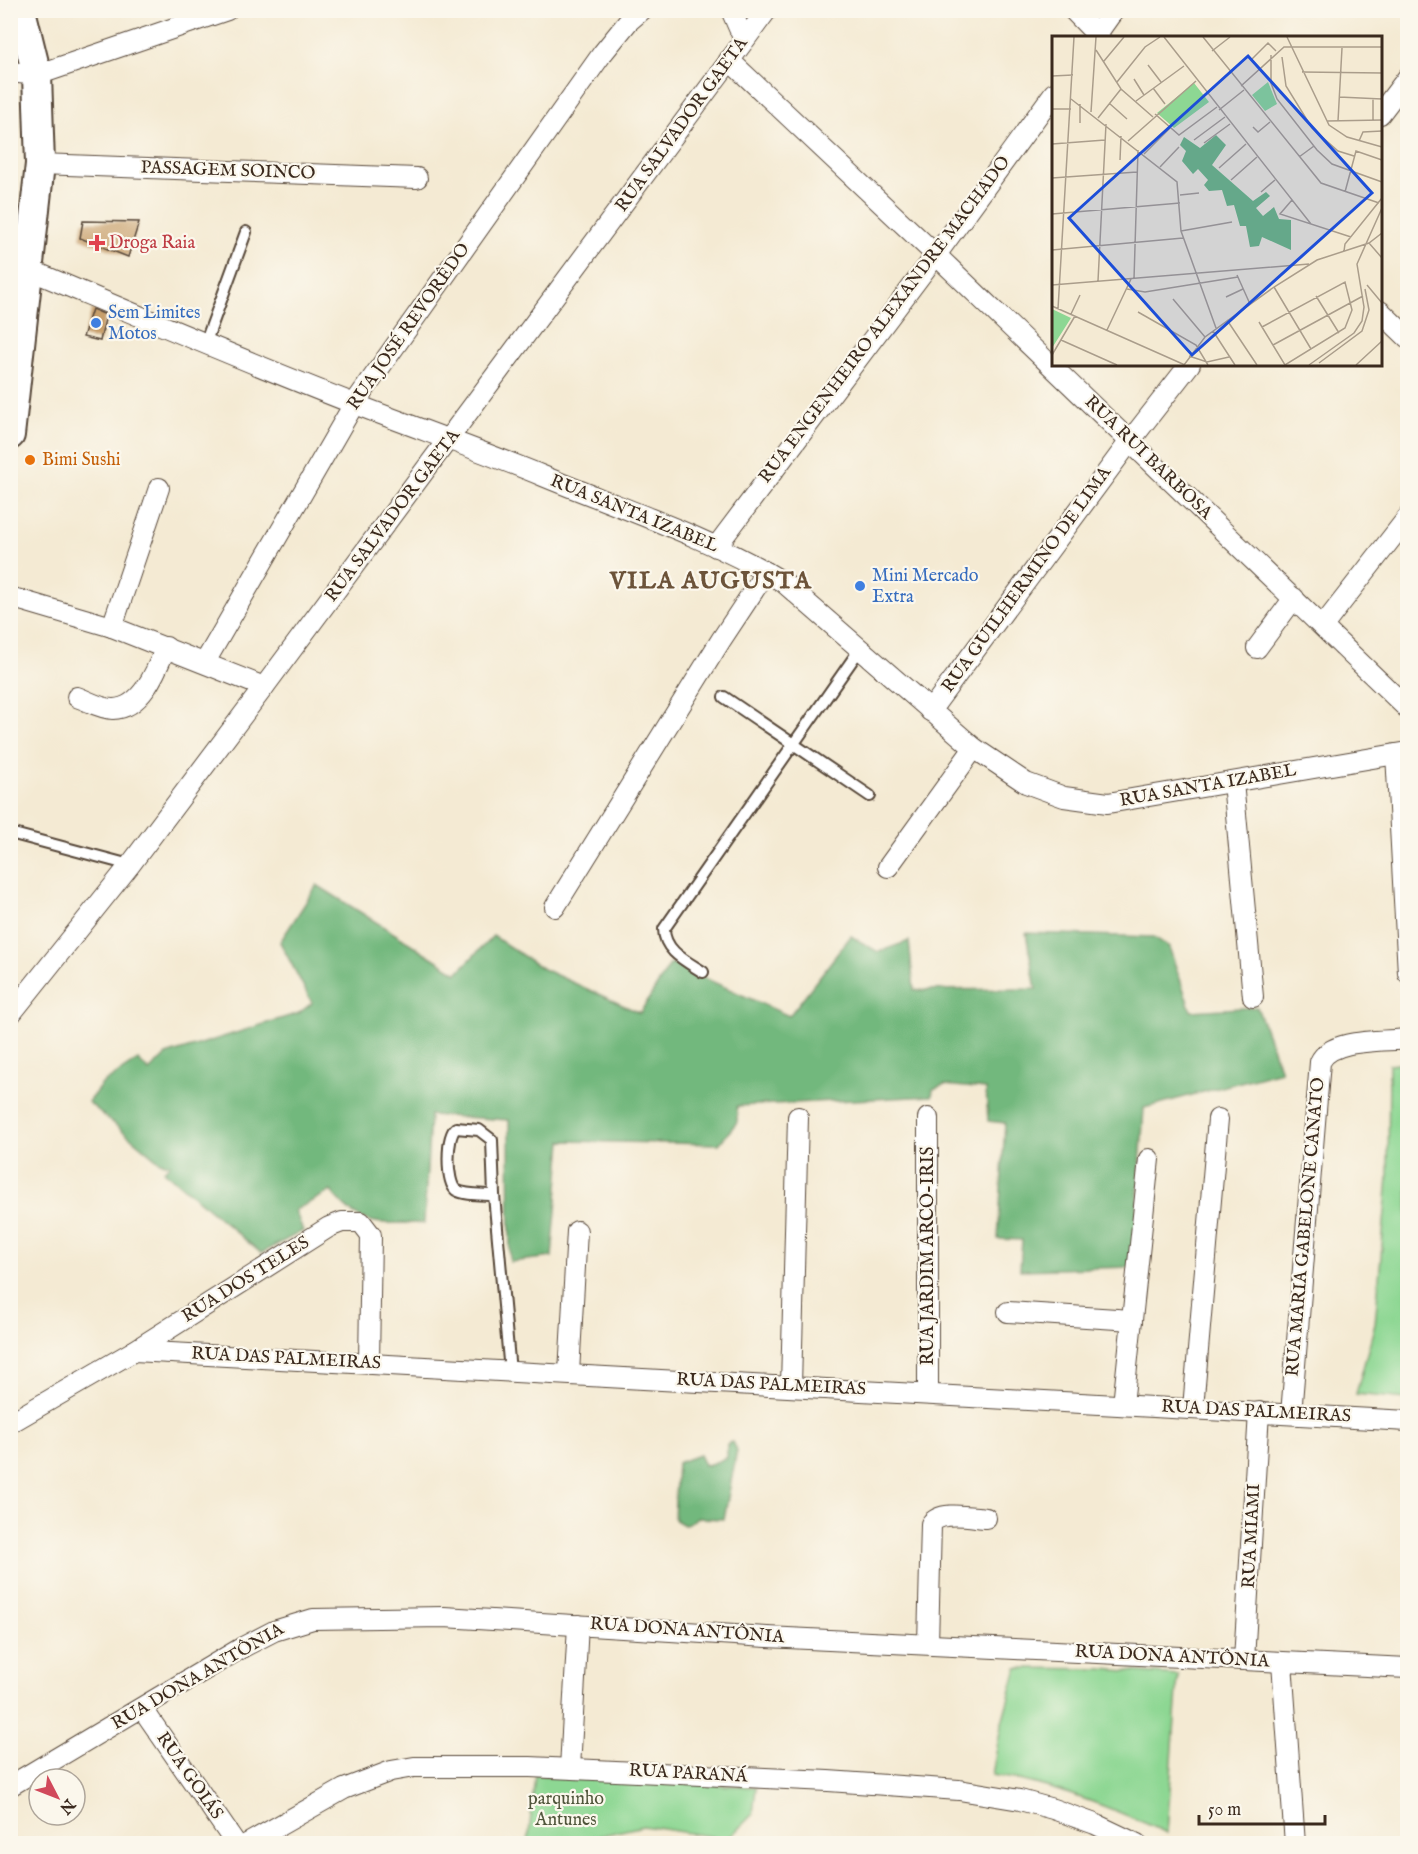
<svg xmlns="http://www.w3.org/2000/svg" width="1418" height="1854" font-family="'IM FELL English',serif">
<rect width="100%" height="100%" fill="#fbf7ec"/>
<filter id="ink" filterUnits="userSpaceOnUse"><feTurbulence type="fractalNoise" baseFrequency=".0167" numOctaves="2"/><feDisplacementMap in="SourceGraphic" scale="12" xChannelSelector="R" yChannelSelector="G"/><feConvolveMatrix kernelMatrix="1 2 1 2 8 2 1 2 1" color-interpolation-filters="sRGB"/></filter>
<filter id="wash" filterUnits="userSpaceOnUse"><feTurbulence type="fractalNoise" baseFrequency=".008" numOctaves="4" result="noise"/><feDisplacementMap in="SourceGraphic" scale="24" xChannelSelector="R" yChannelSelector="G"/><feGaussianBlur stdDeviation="1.35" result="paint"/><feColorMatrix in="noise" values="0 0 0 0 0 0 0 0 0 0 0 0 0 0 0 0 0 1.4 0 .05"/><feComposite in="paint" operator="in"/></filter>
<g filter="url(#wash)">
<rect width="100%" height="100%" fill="#f4ead3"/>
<!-- green -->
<g fill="#8dd793" stroke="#648058" stroke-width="1.5">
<path d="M1407 1062H1408L1407 1399 1356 1394 1375 1324 1388 1177 1389 1064Z"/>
<path d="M1017 1668 1102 1669 1178 1675 1167 1833C1112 1808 1052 1784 992 1775L1001 1726Z"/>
<path d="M535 1775 756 1787 753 1814 728 1839 643 1826 567 1843 528 1844Z"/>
</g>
<!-- forest -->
<g fill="#72b87d" stroke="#56714e" stroke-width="1.5">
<path d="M317 885 457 973 493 936 543 969 640 1013 671 963 789 1016 851 936 878 952 909 941 914 990 1036 989 1026 933 1154 937 1169 947 1191 1011 1257 1007 1281 1071 1144 1108 1133 1267 1020 1270 1022 1240 998 1239 1005 1123 988 1121 986 1089 944 1085 933 1089 932 1096 737 1106V1122L719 1144 562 1141 552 1257 510 1262 509 1120 430 1115 424 1223C380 1223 360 1229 331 1191L295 1210 303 1231 261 1253 164 1171 170 1164 160 1162 88 1102 102 1084 138 1060 149 1071 166 1055 299 1013 312 1003 280 942Z"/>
<path d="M733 1442 737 1450 724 1519 698 1518 684 1525 674 1519 677 1463 699 1455 704 1465C713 1465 718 1460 727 1458V1444Z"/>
</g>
<g id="blocks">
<!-- building -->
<g fill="#c79f6a">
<path d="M83 221 139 222 128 257 80 238Z"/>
<path d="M92 309 106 315 100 341 83 337Z"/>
</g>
</g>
</g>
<g filter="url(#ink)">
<use href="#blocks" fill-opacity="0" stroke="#574739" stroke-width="1.5"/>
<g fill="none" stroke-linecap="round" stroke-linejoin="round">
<defs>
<g id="lane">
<path d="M205 344 246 232"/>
<path d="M724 697 870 796"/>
<path d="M10 833 130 865"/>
<path d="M703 972C686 961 664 951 664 929L860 649"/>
<path d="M494 1195C483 1194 466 1196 456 1190 446 1182 446 1136 456 1128L479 1130 492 1140 494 1195 510 1372"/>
</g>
<g id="street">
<path d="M731 10 744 40"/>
<path d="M1073 10 1100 38"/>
<path d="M1094 38 1114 10"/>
<path d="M729 60 936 255 1408 709"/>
<path d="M10 72 37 75 227 10"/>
<path d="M1380 114 1408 77"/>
<path d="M40 164 417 178"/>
<path d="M30 270C137 315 244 361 352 403 416 428 480 450 543 476 623 509 709 537 783 582L974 748 1026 783 1064 797 1108 803 1408 752"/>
<path d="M1380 311 1408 338"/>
<path d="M716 547 936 255 1054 93"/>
<path d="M10 597 112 627 264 687"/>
<path d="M1323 626 1408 517"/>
<path d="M112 627 159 488"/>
<path d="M1257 648 1294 598"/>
<path d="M205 662 354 404 602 54 628 22 642 10"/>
<path d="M77 697C88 701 101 709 113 709 142 709 157 669 166 647"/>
<path d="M930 711 1130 441 1190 364"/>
<path d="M1396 754 1408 973"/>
<path d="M1233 782 1253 997"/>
<path d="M888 867 974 748"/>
<path d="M555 907 721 640 766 572"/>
<path d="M10 1015 130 865 264 687 767 10"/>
<path d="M1008 1312 1132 1320"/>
<path d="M134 1351 1408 1421"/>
<path d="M569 1373 577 1231"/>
<path d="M791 1386 798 1117"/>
<path d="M928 1394V1118"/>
<path d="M1123 1405 1149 1159"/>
<path d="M1193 1408 1218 1119"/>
<path d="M1291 1414 1320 1062C1331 1038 1383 1042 1408 1039"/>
<path d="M10 1423 134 1351 329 1227 342 1222H361L371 1235 369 1363"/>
<path d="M928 1644 931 1524C940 1510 971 1517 986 1518"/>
<path d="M1244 1660 1259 1412"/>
<path d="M1282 1663 1295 1844"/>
<path d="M142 1708 236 1844"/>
<path d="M570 1768 578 1625"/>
<path d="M10 1786 243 1647 274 1631 313 1619 444 1617 767 1637 1408 1668"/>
<path d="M247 1844 344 1789 391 1771 414 1767H530L828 1781 959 1790 1020 1800 1053 1809 1095 1824 1137 1844"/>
</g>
<path id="secondary" d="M10 435 40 164 37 75 21 10"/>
</defs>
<!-- lane casing -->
<use href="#lane" stroke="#574739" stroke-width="14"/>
<!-- street casing -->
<use href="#street" stroke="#574739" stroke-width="22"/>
<!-- secondary casing -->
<use href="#secondary" stroke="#574739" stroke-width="32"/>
<!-- lane -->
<use href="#lane" stroke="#fff" stroke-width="10"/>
<!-- street -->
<use href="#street" stroke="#fff" stroke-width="20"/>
<!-- secondary -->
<use href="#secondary" stroke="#fff" stroke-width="28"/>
</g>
</g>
<!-- markers -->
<path fill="#e0444e" stroke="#fbf7ec" stroke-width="2" d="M94 234h6v6h6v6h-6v6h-6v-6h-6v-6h6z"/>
<g fill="#3f7fe0" stroke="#fbf7ec" stroke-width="2">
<circle cx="96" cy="323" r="6"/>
<circle cx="860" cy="586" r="6"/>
</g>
<circle fill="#e8710a" stroke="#fbf7ec" stroke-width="2" cx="30" cy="460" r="6"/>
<g text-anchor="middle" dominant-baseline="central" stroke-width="4.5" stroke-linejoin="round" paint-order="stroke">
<!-- street labels -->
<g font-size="18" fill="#3b2a1e" stroke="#fbf7ec">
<text transform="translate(682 125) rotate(-54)">RUA SALVADOR GAETA</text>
<text transform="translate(228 171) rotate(2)">PASSAGEM SOINCO</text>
<text transform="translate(885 320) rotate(-53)">RUA ENGENHEIRO ALEXANDRE MACHADO</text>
<text transform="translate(409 327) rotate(-55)">RUA JOSÉ REVORÊDO</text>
<text transform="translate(1148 458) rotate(44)">RUA RUI BARBOSA</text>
<text transform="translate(634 514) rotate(22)">RUA SANTA IZABEL</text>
<text transform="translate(393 516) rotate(-53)">RUA SALVADOR GAETA</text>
<text transform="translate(1027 580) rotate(-54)">RUA GUILHERMINO DE LIMA</text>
<text transform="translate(1208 786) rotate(-10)">RUA SANTA IZABEL</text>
<text transform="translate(1306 1227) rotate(-85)">RUA MARIA GABELONE CANATO</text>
<text transform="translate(928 1256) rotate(-90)">RUA JARDIM ARCO-IRIS</text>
<text transform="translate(246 1280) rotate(-32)">RUA DOS TELES</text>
<text transform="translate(286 1359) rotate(3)">RUA DAS PALMEIRAS</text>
<text transform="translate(771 1385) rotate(3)">RUA DAS PALMEIRAS</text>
<text transform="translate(1256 1412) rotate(3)">RUA DAS PALMEIRAS</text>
<text transform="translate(1252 1536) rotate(-87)">RUA MIAMI</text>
<text transform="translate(687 1631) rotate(4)">RUA DONA ANTÔNIA</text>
<text transform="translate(1172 1657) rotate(3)">RUA DONA ANTÔNIA</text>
<text transform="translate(198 1677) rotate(-30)">RUA DONA ANTÔNIA</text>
<text transform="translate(688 1774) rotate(3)">RUA PARANÁ</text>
<text transform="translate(189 1776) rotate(55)">RUA GOIÁS</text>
</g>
<!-- health labels -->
<g font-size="18" fill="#be3a42" stroke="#fbf7ec" text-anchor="start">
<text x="109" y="243">Droga Raia</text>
</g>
<!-- shop labels -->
<g font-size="18" fill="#366cbe" stroke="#fbf7ec" text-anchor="start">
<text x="108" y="313">Sem Limites<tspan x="108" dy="21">Motos</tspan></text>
<text x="872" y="576">Mini Mercado<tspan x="872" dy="21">Extra</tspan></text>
</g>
<!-- food labels -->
<g font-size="18" fill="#c56008" stroke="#fbf7ec" text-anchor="start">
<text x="42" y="460">Bimi Sushi</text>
</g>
<!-- park labels -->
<g font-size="18" fill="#50553b" stroke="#fbf7ec">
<text x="566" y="1799">parquinho<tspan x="566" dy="21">Antunes</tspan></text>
</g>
<!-- district labels -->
<g font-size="24" font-weight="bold" letter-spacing="1.5" fill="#6c5339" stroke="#fbf7ec">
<text x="711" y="581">VILA AUGUSTA</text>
</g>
</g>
<!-- overview -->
<g transform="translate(1052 36)">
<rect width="330" height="330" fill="#f4ead3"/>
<path d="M216 46 225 68 213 75 200 59ZM142 47 157 66 122 92 105 77ZM0 273 19 282 0 312Z" fill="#8dd793"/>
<path d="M164 99 174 109 160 129 201 165 214 156 218 160 204 172 211 180 222 171 227 183 239 184V214L210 201 207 210 198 211 194 190H188L182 169 175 170 170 154 157 155 152 149 156 144 146 133 141 138 130 125 134 115 128 109 132 101 148 112Z" fill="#72b87d"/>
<path fill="none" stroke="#aa9d8b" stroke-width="1.5" d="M112 1 259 188M151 1 269 147 327 167M235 1 277 89 295 101 330 111M44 14 69 53 101 81M160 15 178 1M219 19V47L225 63 265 114 280 128 330 146M230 21 234 50 260 92 286 115 302 120M200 23 216 7 224 15M52 25 72 1M96 29 109 46M250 36 330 37M0 40 21 39M82 43 92 59M65 46 93 11 108 1M189 50 232 11H330M101 52 113 68M287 61 330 63M19 63 125 146 129 195 164 292M84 65 132 30M57 67 75 83M0 73H19M167 74 192 54M39 76 44 1M103 78 127 99 165 71M46 82 69 53M321 84V63M275 85 330 84M286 85 290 12M28 87V68M201 91 206 96 218 86M142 104 173 81M76 105 144 45M307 105 311 96 330 95M152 107 178 88M0 108 53 104M92 118 118 92M247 121 262 110M68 124 69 100M108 131 127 111M167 132 194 108M0 142 85 136M179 144 205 121M209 156 223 144M293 156 304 115 330 124M128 159 147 157M240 164 228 178 299 201M0 178 128 167M129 195 180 186M317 207 330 222M0 214 131 202M292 215 293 208 330 162M185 239 198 268M82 243 86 114M46 245 54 88M0 249 257 228M315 249 330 267M222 251 259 313M75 253 93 256 186 241M264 260 287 297M174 261 191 253M121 263 153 301M0 270 133 329M6 273 22 1M86 276 144 309 156 329M19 278 28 259M175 284 205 329M207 286 233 329 293 292 300 274 293 246 210 291M55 294 79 243M161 295 183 329M9 304 65 329M221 309 311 260M0 319 23 280M137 320 155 326 177 321M267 327 310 295 317 274 313 253M132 329 153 301 222 251 265 224 317 207 330 197M257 329 302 297 310 285 312 271 305 228 330 172M304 329 330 305"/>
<path fill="#1d4ed8" fill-opacity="0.15" stroke="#1d4ed8" stroke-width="3" d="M196 20 320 157 140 319 17 182Z"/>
<rect width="330" height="330" fill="none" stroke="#3b2a1e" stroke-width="3"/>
</g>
<!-- margin -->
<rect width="1418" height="1854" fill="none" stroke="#fbf7ec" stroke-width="36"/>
<!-- north arrow -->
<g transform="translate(57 1797) rotate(132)"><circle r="28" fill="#fbf7ec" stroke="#aea59a" stroke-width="1.5"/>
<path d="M0-4.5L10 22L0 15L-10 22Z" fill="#d1495b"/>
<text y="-9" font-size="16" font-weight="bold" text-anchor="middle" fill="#3b2a1e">N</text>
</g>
<!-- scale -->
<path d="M1199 1815v9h126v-9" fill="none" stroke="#3b2a1e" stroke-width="3"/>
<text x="1208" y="1815" font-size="18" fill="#3b2a1e" stroke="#fbf7ec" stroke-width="4.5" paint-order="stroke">50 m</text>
</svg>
